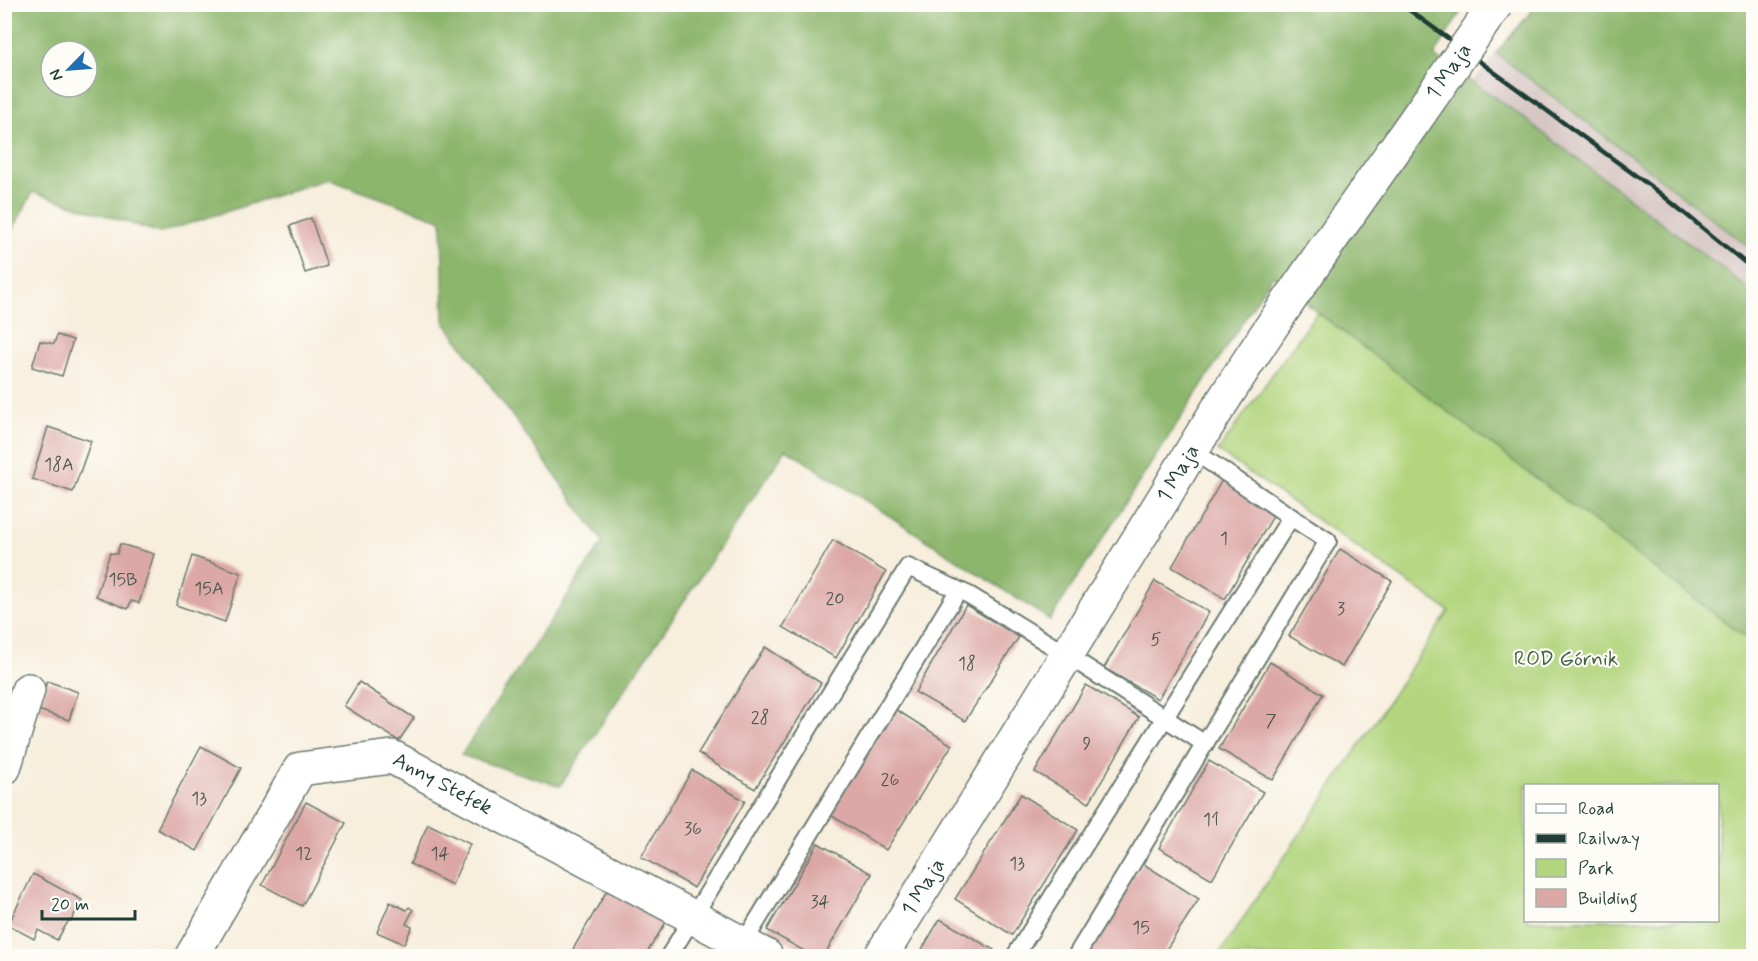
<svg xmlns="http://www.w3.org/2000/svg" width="1758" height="961" font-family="Mynerve,sans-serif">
<rect width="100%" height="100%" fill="#fdfcf7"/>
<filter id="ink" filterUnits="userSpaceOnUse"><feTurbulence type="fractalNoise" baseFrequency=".0167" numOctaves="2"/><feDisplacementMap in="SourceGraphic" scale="12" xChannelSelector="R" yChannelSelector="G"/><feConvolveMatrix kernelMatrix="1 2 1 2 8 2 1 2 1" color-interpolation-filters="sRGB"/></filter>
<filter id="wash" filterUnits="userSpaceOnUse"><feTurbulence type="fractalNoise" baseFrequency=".008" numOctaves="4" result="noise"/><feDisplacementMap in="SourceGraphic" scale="24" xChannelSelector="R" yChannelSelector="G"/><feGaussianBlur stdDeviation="1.35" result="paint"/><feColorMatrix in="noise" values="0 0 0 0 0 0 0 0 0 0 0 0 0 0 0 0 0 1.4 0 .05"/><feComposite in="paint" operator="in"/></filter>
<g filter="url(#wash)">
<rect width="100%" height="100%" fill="#f7eedc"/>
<!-- industrial -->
<path fill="#d1bfbd" d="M1496 53 1753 250V292L1509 107 1472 82Z"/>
<!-- green -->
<path fill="#b2d57e" stroke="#688959" stroke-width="1.5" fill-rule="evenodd" d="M1317 312 1753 643V956H1218L1449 611 1218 451ZM1526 786H1718V920H1526Z"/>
<!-- forest -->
<g fill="#8db66d" stroke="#567a50" stroke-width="1.5" fill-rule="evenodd">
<path d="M5 5H1465L1434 56 1509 107 1753 292V643L1317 312 1273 275 1050 620 786 449 560 786 461 755 603 542 444 321 442 220 327 179 160 233 33 192 5 244ZM51 51H87V87H51Z"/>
<path d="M1537 5H1753V250L1496 53Z"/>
</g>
<g id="blocks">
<!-- building -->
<g fill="#dca8a5">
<path d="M311 218 327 266 305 273 290 226Z"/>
<path d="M57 335 73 340 62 376 32 367 40 341 54 344Z"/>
<path d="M48 427 91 441 73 492 32 479Z"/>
<path d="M1222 480 1276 511 1225 599 1172 567Z"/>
<path d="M833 540 886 572 836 658 783 627Z"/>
<path d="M120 544 154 554 139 603 131 601 128 609 96 596 110 553 117 554Z"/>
<path d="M1340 549 1392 581 1342 667 1289 636Z"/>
<path d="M192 556 241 573 225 622 176 605Z"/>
<path d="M1155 581 1209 612 1158 699 1104 668Z"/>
<path d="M966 605 1019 637 965 721 915 692Z"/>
<path d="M765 647 821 683 755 789 698 753Z"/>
<path d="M1270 662 1323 694 1273 780 1219 749Z"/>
<path d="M47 681 78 692 69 720 38 710Z"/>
<path d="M359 682 414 718 399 741 344 706Z"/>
<path d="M1086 685 1139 717 1089 803 1035 772Z"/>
<path d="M895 709 952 745 886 850 829 814Z"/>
<path d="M201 746 241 768 197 851 157 829Z"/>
<path d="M1209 761 1263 792 1212 879 1159 848Z"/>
<path d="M692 770 745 801 694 888 641 857Z"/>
<path d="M1021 794 1078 830 1012 935 955 899Z"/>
<path d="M306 802 346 823 302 906 262 885Z"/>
<path d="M428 824 470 844 452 885 410 864Z"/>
<path d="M818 843 872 874 824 956H813L767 930Z"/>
<path d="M1142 863 1199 899 1162 956H1083Z"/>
<path d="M33 874 82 900 71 921 69 920 57 940 38 930 34 939 8 925Z"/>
<path d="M613 880 671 914 645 956H569Z"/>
<path d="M390 902 407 910 409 907 413 910 406 924 412 927 404 944 377 932Z"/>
<path d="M940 919 994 950 990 956H918Z"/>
</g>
</g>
</g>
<g filter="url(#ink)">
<use href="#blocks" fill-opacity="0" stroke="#6b7b6f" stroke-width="1.5"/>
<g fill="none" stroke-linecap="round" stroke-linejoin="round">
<defs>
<g id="service">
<path d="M740 949 958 591"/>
<path d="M669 956 908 567 969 595 1067 655 1205 744"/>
<path d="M1015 956 1291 517 1192 450"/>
<path d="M1076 956 1328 541 1291 517"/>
</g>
<g id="minor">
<path d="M4 768 28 690"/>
<path id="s1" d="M192 956 300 769 392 757 766 956"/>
</g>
<g id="secondary">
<path id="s2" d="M881 956 1165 496C1241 365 1329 242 1416 119"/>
</g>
</defs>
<!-- service casing -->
<use href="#service" stroke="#6b7b6f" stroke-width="20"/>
<!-- minor casing -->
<use href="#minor" stroke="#6b7b6f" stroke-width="36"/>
<!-- secondary casing -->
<use href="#secondary" stroke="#6b7b6f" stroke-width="36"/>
<!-- service -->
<use href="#service" stroke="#fff" stroke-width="16"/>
<!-- minor -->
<use href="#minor" stroke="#fff" stroke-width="33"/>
<!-- secondary -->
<use href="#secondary" stroke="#fff" stroke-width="33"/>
<!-- rail -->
<path stroke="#1f3d34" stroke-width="4.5" d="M1401 4 1661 194 1754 270"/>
<defs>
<g id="secondary-bridge">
<path id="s3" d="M1416 119 1496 4"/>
</g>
</defs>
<!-- secondary-bridge casing -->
<use href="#secondary-bridge" stroke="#6b7b6f" stroke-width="36" stroke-linecap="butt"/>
<!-- secondary-bridge -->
<use href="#secondary-bridge" stroke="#fff" stroke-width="33"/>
</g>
</g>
<g text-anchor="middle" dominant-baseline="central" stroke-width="4.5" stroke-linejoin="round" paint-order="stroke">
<!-- number labels -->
<g font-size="18" fill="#4e5850">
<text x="59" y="465">18A</text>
<text x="1224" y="539">1</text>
<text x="123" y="580">15B</text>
<text x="209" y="589">15A</text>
<text x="835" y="599">20</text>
<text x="1341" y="609">3</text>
<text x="1156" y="640">5</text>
<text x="967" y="664">18</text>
<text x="760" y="718">28</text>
<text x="1271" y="721">7</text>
<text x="1087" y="744">9</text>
<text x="890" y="780">26</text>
<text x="199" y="799">13</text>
<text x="1211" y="820">11</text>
<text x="693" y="829">36</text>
<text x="304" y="854">12</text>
<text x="440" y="854">14</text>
<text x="1017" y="864">13</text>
<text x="820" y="902">34</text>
<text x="1141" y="928">15</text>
</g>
<!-- street labels -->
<g font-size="21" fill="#1f3d34" stroke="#fdfcf7">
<text stroke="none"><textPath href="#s3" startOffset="58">1 Maja</textPath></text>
<text stroke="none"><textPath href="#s2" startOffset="567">1 Maja</textPath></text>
<text stroke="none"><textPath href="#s1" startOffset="366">Anny Stefek</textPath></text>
<text stroke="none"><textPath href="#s2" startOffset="81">1 Maja</textPath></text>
</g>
<!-- park labels -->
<g font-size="21" fill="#446346" stroke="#fdfcf7">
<text x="1566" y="659">ROD Górnik</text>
</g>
</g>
<!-- margin -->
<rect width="1758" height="961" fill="none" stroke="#fdfcf7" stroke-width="24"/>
<!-- legend -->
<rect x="1524" y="784" width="195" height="138" fill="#fdfcf7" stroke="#a4b0a9" stroke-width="1.5"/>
<rect x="1536" y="804" width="30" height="9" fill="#ffffff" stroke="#a4b0a9" stroke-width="1.5"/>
<text x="1578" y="814" font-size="18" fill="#1f3d34">Road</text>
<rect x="1536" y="834" width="30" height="9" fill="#1f3d34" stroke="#a4b0a9" stroke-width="1.5"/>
<text x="1578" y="844" font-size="18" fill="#1f3d34">Railway</text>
<rect x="1536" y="859" width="30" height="18" fill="#b2d57e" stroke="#a4b0a9" stroke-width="1.5"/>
<text x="1578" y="874" font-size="18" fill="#1f3d34">Park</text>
<rect x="1536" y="889" width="30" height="18" fill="#dca8a5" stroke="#a4b0a9" stroke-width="1.5"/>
<text x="1578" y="904" font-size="18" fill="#1f3d34">Building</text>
<!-- north arrow -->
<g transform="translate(69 69) rotate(245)"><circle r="28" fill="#fdfcf7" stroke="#a4b0a9" stroke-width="1.5"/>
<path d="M0-4.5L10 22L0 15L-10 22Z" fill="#1f6fb2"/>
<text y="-9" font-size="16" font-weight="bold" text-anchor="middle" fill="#1f3d34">N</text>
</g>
<!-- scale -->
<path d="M42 910v9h93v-9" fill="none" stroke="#1f3d34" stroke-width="3"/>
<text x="51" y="910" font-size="18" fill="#1f3d34" stroke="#fdfcf7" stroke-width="4.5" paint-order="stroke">20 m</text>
</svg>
